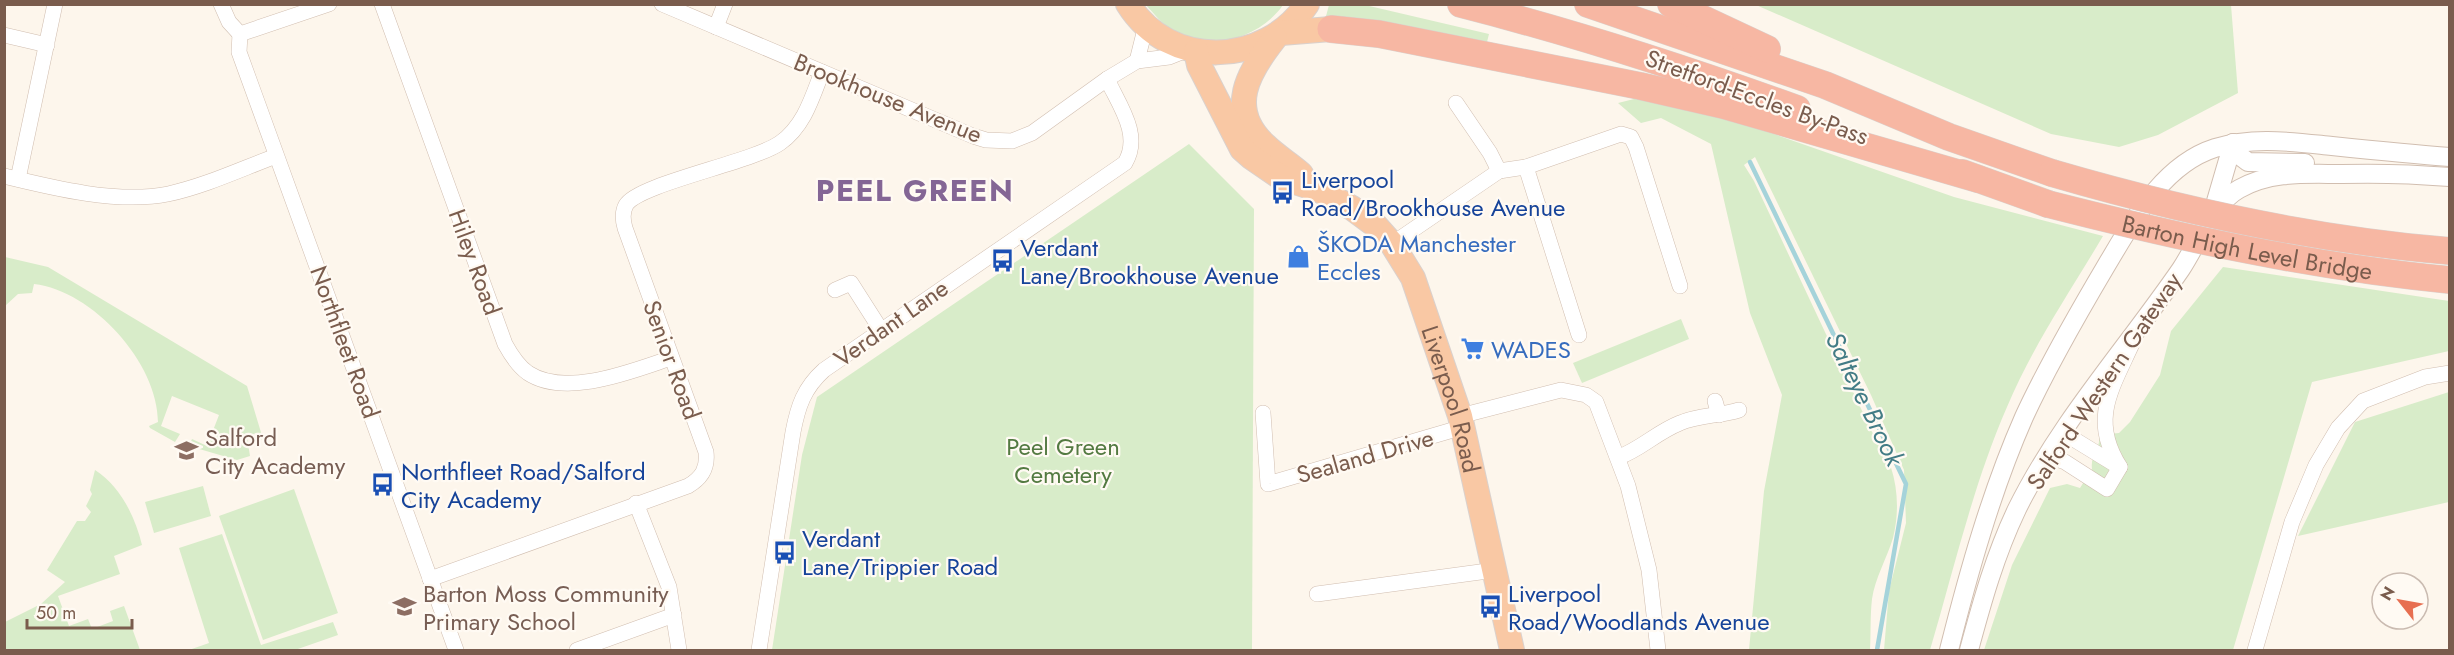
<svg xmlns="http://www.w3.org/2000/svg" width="2454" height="655" font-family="Jost,sans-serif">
<rect width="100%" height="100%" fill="#fdf6ec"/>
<!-- green -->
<g fill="#d8ecc9">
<path d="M1146 5H1283C1261 37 1212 52 1176 33 1164 26 1155 15 1146 5Z"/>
<path d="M1329 5H1365L1489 34 1486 46 1325 20Z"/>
<path d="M1756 5H2231L2238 93 2158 135 2119 147 2051 134Z"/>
<path d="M1642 97 1754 127 1954 197 2103 236C2070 292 2032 347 2007 407 1973 485 1954 569 1930 650H1884L1889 591 1906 523 1904 470 1871 395 1755 157 1744 165 1754 181 1872 432C1896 462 1902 502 1893 538 1887 558 1875 578 1872 599 1870 616 1871 634 1870 650H1749L1764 491 1782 395 1750 313 1711 144 1661 118 1641 123 1618 103Z"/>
<path d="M1189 144 1254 209 1252 650H772L802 455 817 397Z"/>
<path d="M5 257 48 267 247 386 263 439 259 441 256 433 247 437 250 456 237 460 189 446 192 439 207 446 219 415 172 396 161 426 180 434 175 442 150 428 149 426 158 422C158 363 93 291 34 284L32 293 18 294 5 306Z"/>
<path d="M2223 267 2449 301V351L2312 382 2233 650H1984L2012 565 2050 488 2067 484 2080 488 2092 469C2090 454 2101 450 2099 435L2119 433 2130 422 2160 375 2171 331Z"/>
<path d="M1681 319 1689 339 1582 383 1573 363Z"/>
<path d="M2449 392V502L2298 536 2355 422Z"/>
<path d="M95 470C120 486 135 516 142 545L114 556 120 574 58 596 69 626 88 619 92 629 113 621 110 611 124 606 140 650H5V622L41 604 65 582 47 570 77 521H85L91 512 86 506 92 494 90 490Z"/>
<path d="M203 486 211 516 154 533 145 502Z"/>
<path d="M294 489 338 613 263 640 219 516Z"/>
<path d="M222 534 261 645 333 622 338 635 295 650H189L209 643 179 548Z"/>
</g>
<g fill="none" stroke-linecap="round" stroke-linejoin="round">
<!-- stream -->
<path stroke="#a5d3da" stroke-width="4.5" d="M1750 162 1906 484 1877 650"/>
<defs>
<g id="minor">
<path d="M221 4 229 22 240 34"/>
<path d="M382 4 505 344C511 355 518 366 528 373 566 398 632 371 671 358"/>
<path d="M662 4 973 136 986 140 1012 141 1032 133 1107 79 1137 61 1169 57 1189 49"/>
<path d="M716 27 725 4"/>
<path d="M240 34 239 52 456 650"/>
<path d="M240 34 329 4"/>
<path d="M4 35 47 45"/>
<path d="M1137 61 1144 33 1143 24"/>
<path d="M1456 103 1490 153 1499 171"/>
<path d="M1526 167 1579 335"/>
<path d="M4 176C53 188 118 204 168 194 205 186 241 169 276 156"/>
<path d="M18 179 55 4"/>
<path d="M1392 244 1499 171 1526 167 1621 134 1631 137 1636 147 1680 286"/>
<path d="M835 290 851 283 881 330"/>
<path d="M1715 401 1719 415"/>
<path d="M1263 413 1268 484 1463 427"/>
<path d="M1460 416 1561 390 1586 395 1596 402 1628 486 1649 570 1658 650"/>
<path d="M2062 432 2116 465"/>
<path d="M2047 456 2065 462 2107 489 2120 467"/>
<path d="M1619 457C1641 449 1657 432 1680 423 1698 415 1720 416 1739 410"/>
<path d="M2120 467C2090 420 2111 390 2132 344"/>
<path d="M636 503 669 587 679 650"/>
<path d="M430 579 688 486C702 478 708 468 706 452L625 228C623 221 622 212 626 205 638 184 753 162 780 143 804 126 812 98 822 72"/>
<path d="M1317 594 1495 570"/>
<path d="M577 650 674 615"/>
<path d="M759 650 793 432C798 406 804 388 824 370L1125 163C1142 135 1119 105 1107 79"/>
<path d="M2255 650 2292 522 2316 465 2338 428 2363 401 2425 377 2450 373"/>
</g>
<g id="tertiary">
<path d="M2233 143 2236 153 2248 162 2305 163"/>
<path d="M2214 208 2233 143"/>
<path d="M1949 650C1969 571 1991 492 2024 417 2048 365 2077 315 2106 266 2133 221 2162 165 2215 148 2253 136 2293 142 2332 146 2371 150 2410 154 2450 157"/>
<path d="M1969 650C1982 602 1995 555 2017 509 2060 422 2126 349 2181 269 2197 245 2213 203 2239 189 2271 171 2306 174 2341 174 2377 173 2413 174 2450 177"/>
</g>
<g id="trunk">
<path d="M1128 4C1169 70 1265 67 1307 4"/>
<path d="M1281 33 1331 29"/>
<path d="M1275 38C1248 72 1226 109 1265 145 1276 156 1290 164 1301 174"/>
<path id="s1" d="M1196 51 1199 65 1242 149 1251 157 1280 177 1319 190 1352 208 1375 225 1392 244 1413 278 1460 416 1512 650"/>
</g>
<g id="motorway">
<path d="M1461 4C1575 33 1686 69 1797 109"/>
<path d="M1588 4 1825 85 1949 137 2052 173"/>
<path d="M1671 4 1767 49"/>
<path d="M1331 29 1379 34 1640 86 1723 105 1978 179"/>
<path d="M1962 173 2048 204"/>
</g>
</defs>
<!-- minor casing -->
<use href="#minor" stroke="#d1beb0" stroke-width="16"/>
<!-- tertiary casing -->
<use href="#tertiary" stroke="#d1beb0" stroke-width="20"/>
<!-- trunk casing -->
<use href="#trunk" stroke="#dad1cd" stroke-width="26"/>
<!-- motorway casing -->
<use href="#motorway" stroke="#dad1cd" stroke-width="28"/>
<!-- minor -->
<use href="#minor" stroke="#fff" stroke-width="15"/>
<!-- tertiary -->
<use href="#tertiary" stroke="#fff" stroke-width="18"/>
<!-- trunk -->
<use href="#trunk" stroke="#f9c8a4" stroke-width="24"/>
<!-- motorway -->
<use href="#motorway" stroke="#f7b7a3" stroke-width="27"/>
<defs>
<g id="motorway-bridge">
<path d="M2052 173C2182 211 2314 240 2450 251"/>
<path id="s2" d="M2048 204C2181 238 2313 267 2450 280"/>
</g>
</defs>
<!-- motorway-bridge casing -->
<use href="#motorway-bridge" stroke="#dad1cd" stroke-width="28" stroke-linecap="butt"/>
<!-- motorway-bridge -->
<use href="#motorway-bridge" stroke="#f7b7a3" stroke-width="27"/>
</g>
<!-- icons -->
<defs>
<symbol id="bus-bare" viewBox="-9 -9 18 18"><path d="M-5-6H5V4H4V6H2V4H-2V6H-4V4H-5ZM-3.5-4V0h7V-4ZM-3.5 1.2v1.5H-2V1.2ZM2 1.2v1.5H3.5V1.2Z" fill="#1a4fb4" stroke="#fffaf3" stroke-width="2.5" paint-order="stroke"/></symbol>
<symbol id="shop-bare" viewBox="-9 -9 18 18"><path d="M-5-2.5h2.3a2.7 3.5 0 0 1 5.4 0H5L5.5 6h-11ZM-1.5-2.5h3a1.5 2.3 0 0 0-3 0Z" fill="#3f7fe0" stroke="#fffaf3" stroke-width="2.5" paint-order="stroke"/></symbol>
<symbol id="supermarket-bare" viewBox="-9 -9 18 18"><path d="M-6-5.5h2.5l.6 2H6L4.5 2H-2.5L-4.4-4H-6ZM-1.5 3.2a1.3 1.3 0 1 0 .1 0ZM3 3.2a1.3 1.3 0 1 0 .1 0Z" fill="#3f7fe0" stroke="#fffaf3" stroke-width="2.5" paint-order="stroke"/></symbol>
<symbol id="school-bare" viewBox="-9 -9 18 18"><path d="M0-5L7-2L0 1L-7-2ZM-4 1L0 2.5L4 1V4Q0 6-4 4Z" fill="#8d6e63" stroke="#fffaf3" stroke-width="2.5" paint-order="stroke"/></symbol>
</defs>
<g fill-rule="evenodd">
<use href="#bus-bare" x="1266" y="176" width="33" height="33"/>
<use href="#shop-bare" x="1282" y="240" width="33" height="33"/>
<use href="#bus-bare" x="986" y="244" width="33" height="33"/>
<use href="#supermarket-bare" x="1456" y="332" width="33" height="33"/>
<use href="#school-bare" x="170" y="434" width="33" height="33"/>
<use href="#bus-bare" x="366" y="468" width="33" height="33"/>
<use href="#bus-bare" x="768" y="536" width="33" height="33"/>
<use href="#school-bare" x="388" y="590" width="33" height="33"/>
<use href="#bus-bare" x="1474" y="590" width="33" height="33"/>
</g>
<g text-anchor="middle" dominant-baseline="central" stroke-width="4.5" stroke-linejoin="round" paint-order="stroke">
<!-- street labels -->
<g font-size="24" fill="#7a5c4d" stroke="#fffaf3">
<text transform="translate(1757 97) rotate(20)">Stretford-Eccles By-Pass</text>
<text transform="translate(888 98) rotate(22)">Brookhouse Avenue</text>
<text stroke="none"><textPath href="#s2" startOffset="204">Barton High Level Bridge</textPath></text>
<text transform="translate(475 262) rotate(70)">Hiley Road</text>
<text transform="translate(891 323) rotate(-35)">Verdant Lane</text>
<text transform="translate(345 342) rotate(70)">Northfleet Road</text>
<text transform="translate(672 360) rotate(70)">Senior Road</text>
<text transform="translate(2104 381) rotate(-56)">Salford Western Gateway</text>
<text stroke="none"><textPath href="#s1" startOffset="456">Liverpool Road</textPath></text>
<text transform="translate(1365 456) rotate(-16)">Sealand Drive</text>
</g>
<!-- transit labels -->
<g font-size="24" fill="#164399" stroke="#fffaf3" text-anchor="start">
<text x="1301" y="179">Liverpool<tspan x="1301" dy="28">Road/Brookhouse Avenue</tspan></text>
<text x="1020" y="247">Verdant<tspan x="1020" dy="28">Lane/Brookhouse Avenue</tspan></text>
<text x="401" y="471">Northfleet Road/Salford<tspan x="401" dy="28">City Academy</tspan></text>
<text x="802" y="538">Verdant<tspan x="802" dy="28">Lane/Trippier Road</tspan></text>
<text x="1508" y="593">Liverpool<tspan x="1508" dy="28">Road/Woodlands Avenue</tspan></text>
</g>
<!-- shop labels -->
<g font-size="24" fill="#366cbe" stroke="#fffaf3" text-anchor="start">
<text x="1317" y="243">ŠKODA Manchester<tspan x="1317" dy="28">Eccles</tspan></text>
<text x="1491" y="349">WADES</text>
</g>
<!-- education labels -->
<g font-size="24" fill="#785e54" stroke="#fffaf3" text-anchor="start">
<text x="205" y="437">Salford<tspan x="205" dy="28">City Academy</tspan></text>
<text x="423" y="593">Barton Moss Community<tspan x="423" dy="28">Primary School</tspan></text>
</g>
<!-- park labels -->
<g font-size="24" fill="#537a41" stroke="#fffaf3">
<text x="1063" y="446">Peel Green<tspan x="1063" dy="28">Cemetery</tspan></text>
</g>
<!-- water labels -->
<g font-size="26" font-style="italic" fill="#437c86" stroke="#fffaf3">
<text transform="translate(1865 399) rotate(64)">Salteye Brook</text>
</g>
<!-- district labels -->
<g font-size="30" font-weight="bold" letter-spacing="1.5" fill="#846695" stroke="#fffaf3">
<text x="915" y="190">PEEL GREEN</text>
</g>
</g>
<!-- border -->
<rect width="2454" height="655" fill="none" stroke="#7a5c4d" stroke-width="12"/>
<!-- north arrow -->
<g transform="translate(2400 601) rotate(301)"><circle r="28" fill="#fffaf3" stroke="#cabbb1" stroke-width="1.5"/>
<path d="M0-4.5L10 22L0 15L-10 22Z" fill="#e76f51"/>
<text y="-9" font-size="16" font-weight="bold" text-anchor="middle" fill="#7a5c4d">N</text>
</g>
<!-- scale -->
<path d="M27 619v9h105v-9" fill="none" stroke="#7a5c4d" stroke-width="3"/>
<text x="36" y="619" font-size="18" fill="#7a5c4d" stroke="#fffaf3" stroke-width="4.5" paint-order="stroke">50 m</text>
</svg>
